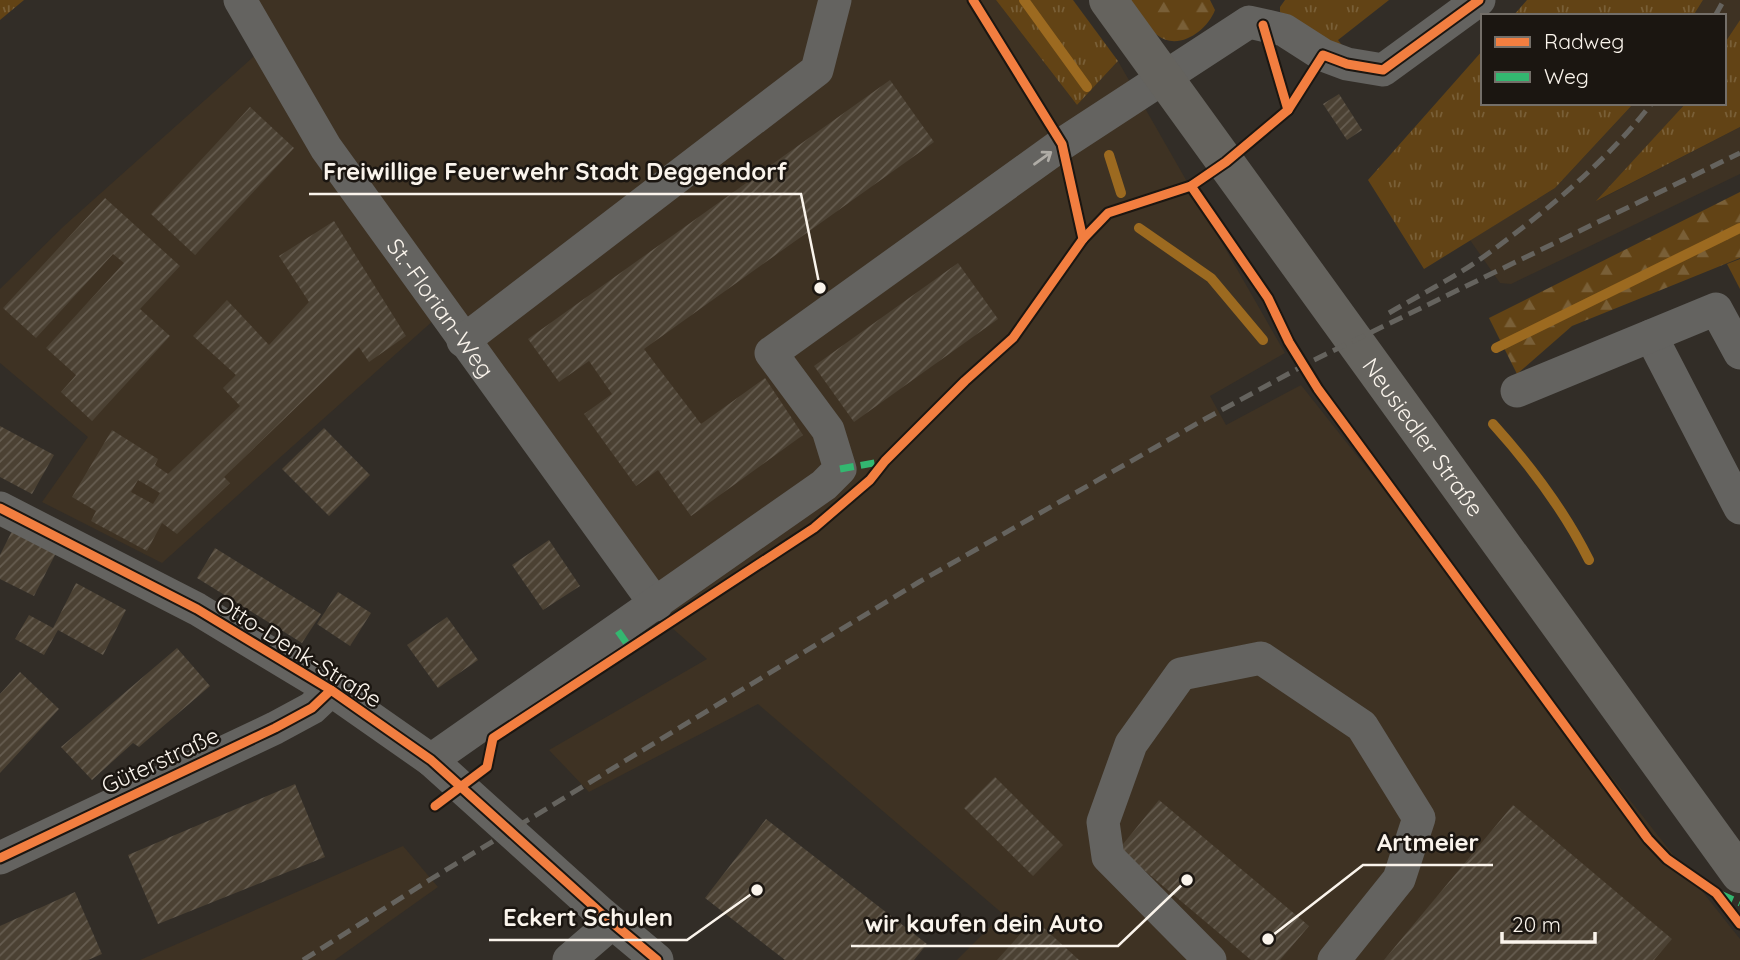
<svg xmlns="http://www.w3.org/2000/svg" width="1740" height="960" font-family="Quicksand,sans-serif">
<defs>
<pattern id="grass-tufts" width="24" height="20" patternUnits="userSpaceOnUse" patternTransform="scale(1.75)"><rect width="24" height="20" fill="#624315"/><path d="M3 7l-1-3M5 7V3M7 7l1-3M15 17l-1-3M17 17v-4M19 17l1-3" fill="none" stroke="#795f37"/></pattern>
<pattern id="forest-firs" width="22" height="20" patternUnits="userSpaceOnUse" patternTransform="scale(1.75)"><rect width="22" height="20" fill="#624315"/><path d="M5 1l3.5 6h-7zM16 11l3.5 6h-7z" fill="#795f37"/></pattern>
<pattern id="building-hatch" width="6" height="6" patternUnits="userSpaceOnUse" patternTransform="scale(1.75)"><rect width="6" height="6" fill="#4b4133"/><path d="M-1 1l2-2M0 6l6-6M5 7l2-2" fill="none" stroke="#665d51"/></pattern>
</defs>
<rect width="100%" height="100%" fill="#322d27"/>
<!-- built -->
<g fill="#3e3223">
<path d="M227 0H996L1077 105 1118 61 1285 353 1210 396 1226 425 1301 385 1740 939V960H957L1003 914 758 704 589 792 549 750 707 659 634 594 435 319 162 563 42 502 88 437 0 363V289L64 226 260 51Z"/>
<path d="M1703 0H1740V20L1724 44V16H1693Z"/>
<path d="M1634 103H1686L1599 200 1740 127V174L1511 284 1500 283 1470 240 1555 188Z"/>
<path d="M403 846 438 887 335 960H140Z"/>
</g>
<!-- grass -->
<g fill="url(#grass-tufts)">
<path d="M0 0H24L0 20Z"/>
<path d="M996 0H1073L1118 61 1077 105Z"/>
<path d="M1285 0H1389L1338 40 1353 60 1280 12V7Z"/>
<path d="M1527 0H1703L1693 16H1513Z"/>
<path d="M1740 20V127L1596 201 1686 103H1724V44Z"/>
<path d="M1483 50V103H1634L1555 188 1424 269 1368 180Z"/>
<path d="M1740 259V289L1727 264Z"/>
</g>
<!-- forest -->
<g fill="url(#forest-firs)">
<path d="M1129 0H1210L1215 10C1207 31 1178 52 1157 35 1146 27 1137 11 1129 0Z"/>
<path d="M1740 192V258L1572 326 1517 374 1489 318Z"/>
</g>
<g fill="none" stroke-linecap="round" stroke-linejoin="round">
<!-- stream -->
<g stroke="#9c6a20" stroke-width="10">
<path d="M1024 0 1087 87"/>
<path d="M1109 155 1121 193"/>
<path d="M1139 228 1211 278 1263 340"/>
<path d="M1496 348 1740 228"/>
<path d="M1493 424C1530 465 1564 510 1589 560"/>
</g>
</g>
<!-- building -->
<g fill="url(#building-hatch)" fill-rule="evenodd">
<path d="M890 80 934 142 644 349 701 424 765 378 803 435 691 516 658 470 636 486 584 414 612 394 589 361 559 382 528 339Z"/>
<path d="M1339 94 1362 130 1347 140 1323 104Z"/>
<path d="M250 107 294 148 195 255 151 214Z"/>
<path d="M105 198 180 266 140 309 170 336 92 421 61 392 76 375 46 348 124 263 113 254 36 338 3 308Z"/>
<path d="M334 221 406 336 369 362 359 347 224 477 230 483 177 534 162 523 147 551 91 521 96 511 72 497 112 430 158 459 155 465 168 474 240 406 223 388 236 375 193 336 227 300 269 345 309 302 279 256ZM138 480 160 493 153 504 131 492Z"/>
<path d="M958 263 998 319 854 422 814 366Z"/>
<path d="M0 426 54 455 32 494 0 477Z"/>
<path d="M324 428 370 475 329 516 282 469Z"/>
<path d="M12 531 56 553 34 596 0 579V555Z"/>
<path d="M549 540 580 586 543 610 512 565Z"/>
<path d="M215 548 321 614 302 643 197 578Z"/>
<path d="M76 583 126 610 103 655 58 630 44 655 15 639 29 615 53 628Z"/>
<path d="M338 592 371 613 350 646 317 624Z"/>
<path d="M447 617 478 660 438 688 407 645Z"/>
<path d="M177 648 210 686 139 747 133 743 92 780 61 747Z"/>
<path d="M20 672 59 709 0 773V694Z"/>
<path d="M995 777 1063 845 1033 876 964 808Z"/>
<path d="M295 784 325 857 158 924 128 855Z"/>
<path d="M1159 800 1309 926 1280 960H1251L1119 849Z"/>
<path d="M1513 805 1672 939 1654 960H1384Z"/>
<path d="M766 819 927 944 914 960H785L705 898Z"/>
<path d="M75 892 102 954 88 960H0V926Z"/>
<path d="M1034 919 1079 960H997Z"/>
</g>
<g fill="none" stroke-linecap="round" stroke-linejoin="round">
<!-- minor -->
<g stroke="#646360" stroke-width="33">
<path id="s1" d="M240 0 326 148 656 605"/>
<path d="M1651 336 1740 508"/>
<path d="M463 341 817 70 835 0"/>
<path d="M1517 391 1716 309 1740 353"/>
<path d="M0 508 197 609 331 690 431 760 602 914 657 960"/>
<path d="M431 760 824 485 840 469 828 430 771 353 1062 144 1249 22 1284 30 1323 55 1347 64 1383 70 1479 0"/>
<path d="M0 858 275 728 312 708 331 690"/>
<path d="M569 960 612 923"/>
<path d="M1210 960 1108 857 1103 822 1131 744 1181 674 1261 658 1362 726 1419 818 1399 879 1334 960"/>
</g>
<!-- major -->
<path stroke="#65635e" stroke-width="38" id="s2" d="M1108 0 1740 874"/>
<!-- rail -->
<g stroke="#65635e" stroke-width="5" stroke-dasharray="14 7" stroke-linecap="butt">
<path d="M1715 16 1724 0"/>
<path d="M1389 313C1421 294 1456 277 1486 255 1547 211 1606 162 1652 103"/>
<path d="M303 960 431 879 919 582 1205 419 1312 361 1740 153"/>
</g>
<!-- quiet -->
<g stroke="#33b770" stroke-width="7" stroke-dasharray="14 7" stroke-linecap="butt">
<path d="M840 469 885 461"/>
<path d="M618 631 630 648"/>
<path d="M1720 894 1740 903"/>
</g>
<defs>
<g id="cycleway">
<path d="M973 0 1062 144 1083 239"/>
<path d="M1263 25 1288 110"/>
<path d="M1191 186 1268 298 1289 342 1318 389 1648 839 1667 859 1716 893 1740 924"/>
<path d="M0 508 197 609 331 690 431 760 602 914 657 960"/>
<path d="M435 806 487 767 493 738 814 528 870 480 885 461 965 381 1013 338 1083 239 1108 213 1191 186 1226 162 1288 110 1323 55 1347 64 1383 70 1479 0"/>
<path d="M0 858 275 728 312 708 331 690"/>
</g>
</defs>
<!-- cycleway casing -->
<use href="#cycleway" stroke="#1b1611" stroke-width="13"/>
<!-- cycleway -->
<use href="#cycleway" stroke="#f27e40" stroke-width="9"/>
</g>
<!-- one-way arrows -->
<defs><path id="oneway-shaft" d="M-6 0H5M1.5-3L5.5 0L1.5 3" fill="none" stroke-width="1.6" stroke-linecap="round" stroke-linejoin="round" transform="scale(1.75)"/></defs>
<use stroke="#afaca6" href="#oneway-shaft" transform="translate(1043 158) rotate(-36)"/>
<g text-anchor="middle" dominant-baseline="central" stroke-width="5" stroke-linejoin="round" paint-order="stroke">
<!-- street labels -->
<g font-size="23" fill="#faf4ec" stroke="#1b1611">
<text stroke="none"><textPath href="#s1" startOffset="368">St.-Florian-Weg</textPath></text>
<text stroke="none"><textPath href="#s2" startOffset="539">Neusiedler Straße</textPath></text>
<text transform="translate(299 651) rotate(32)">Otto-Denk-Straße</text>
<text transform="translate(160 760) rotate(-25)">Güterstraße</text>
</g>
</g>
<!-- callouts -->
<path fill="none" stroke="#faf4ec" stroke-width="2.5" d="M820 288L801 194H309M1268 939L1363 865H1493M757 890L687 940H489M1187 880L1118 946H851"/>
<g fill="#faf4ec" stroke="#1b1611" stroke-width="2.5">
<circle cx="820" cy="288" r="7"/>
<circle cx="1268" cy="939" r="7"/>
<circle cx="757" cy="890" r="7"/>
<circle cx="1187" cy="880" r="7"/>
</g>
<g font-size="24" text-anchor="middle" font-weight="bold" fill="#faf4ec" stroke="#1b1611" stroke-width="5" stroke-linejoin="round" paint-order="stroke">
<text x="555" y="180">Freiwillige Feuerwehr Stadt Deggendorf</text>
<text x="1428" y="851">Artmeier</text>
<text x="588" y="926">Eckert Schulen</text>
<text x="984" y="932">wir kaufen dein Auto</text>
</g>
<!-- legend -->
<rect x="1481" y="14" width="245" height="91" fill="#1b1611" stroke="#746f69" stroke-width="2"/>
<rect x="1495" y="37" width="35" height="10" fill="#f27e40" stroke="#746f69" stroke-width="2"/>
<text x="1544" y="49" font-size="21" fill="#faf4ec">Radweg</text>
<rect x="1495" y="72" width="35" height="10" fill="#33b770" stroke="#746f69" stroke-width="2"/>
<text x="1544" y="84" font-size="21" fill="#faf4ec">Weg</text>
<!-- scale -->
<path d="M1502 932v10h93v-10" fill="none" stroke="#faf4ec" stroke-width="3.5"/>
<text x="1512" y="932" font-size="21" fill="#faf4ec" stroke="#1b1611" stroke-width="5" paint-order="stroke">20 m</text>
</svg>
